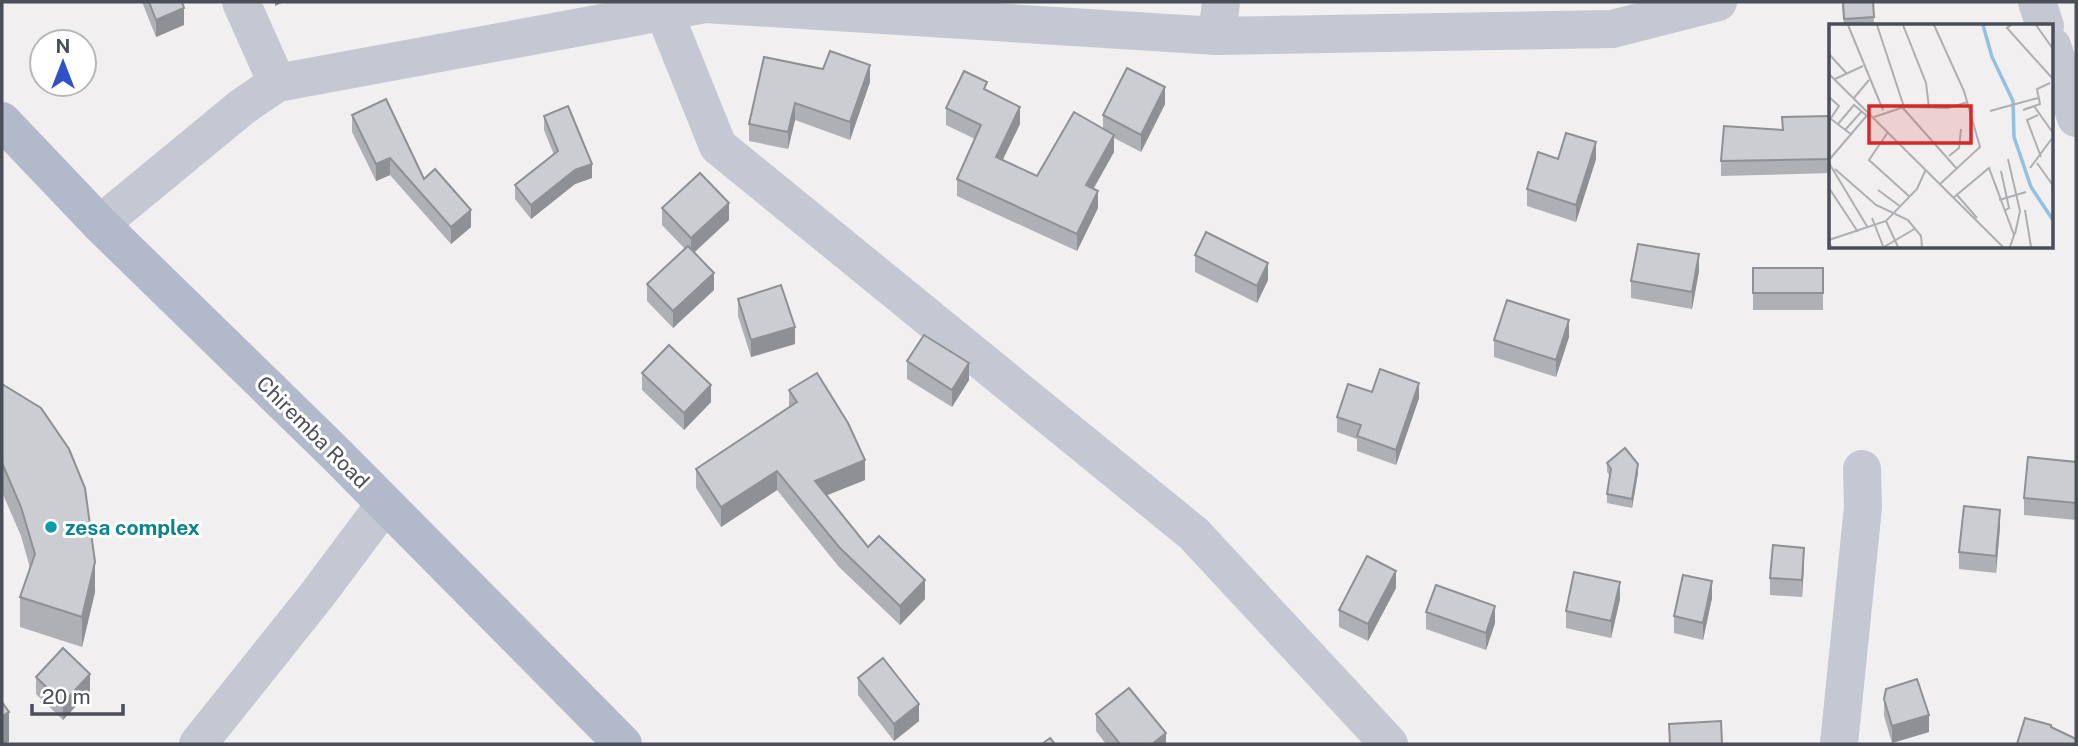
<svg xmlns="http://www.w3.org/2000/svg" width="2078" height="746" font-family="'Public Sans',sans-serif">
<rect width="100%" height="100%" fill="#f1efef"/>
<g fill="none" stroke-linecap="round" stroke-linejoin="round">
<!-- minor -->
<g stroke="#c4c8d2" stroke-width="38">
<path d="M241 2 277 83"/>
<path d="M2037 2 2045 26"/>
<path d="M664 12 718 146 1194 534 1389 744"/>
<path d="M1217 36 1221 2"/>
<path d="M2052 46 2076 118"/>
<path d="M100 224 242 107 277 83 705 4 1217 36 1612 29 1718 2"/>
<path d="M198 744 317 595 385 504"/>
<path d="M1839 744 1863 507 1862 469"/>
</g>
<!-- major -->
<path stroke="#b2b9ca" stroke-width="38" d="M2 121 100 224 337 455 623 744"/>
</g>
<!-- wall -->
<g fill="#afb0b5">
<path d="M142 2H182L184 25 156 37Z"/>
<path d="M1842 2H1873L1874 26H1844Z"/>
<path d="M823 69 870 82 850 140 795 120 788 149 749 141V124Z"/>
<path d="M987 91 1020 124 1002 160 1037 176 1103 128V115L1165 104 1141 152 1114 138V152L1093 189 1098 208 1077 251 957 196V179L975 139 946 125V108Z"/>
<path d="M352 115 424 179 471 227 451 244 390 175 376 181 352 132Z"/>
<path d="M544 116 592 178 575 184 531 219 515 199V185L554 155 544 130Z"/>
<path d="M1831 116V173L1721 176V161L1782 130Z"/>
<path d="M1558 159H1596L1576 222 1527 206V189Z"/>
<path d="M662 208 729 220 695 252 714 290 673 328 647 301V284L685 249 662 225Z"/>
<path d="M1195 255 1268 280 1257 303 1195 272Z"/>
<rect x="1753" y="268" width="70" height="42"/>
<path d="M1699 271 1692 309 1631 298V281Z"/>
<path d="M738 299 795 344 751 357 738 316Z"/>
<path d="M1569 337 1556 377 1494 357V340Z"/>
<path d="M907 361 969 380 952 407 907 379Z"/>
<path d="M642 373 711 402 684 430 642 390Z"/>
<path d="M2 384 95 592 82 647 20 627V597L30 568 21 536 2 492Z"/>
<path d="M789 390 865 480 827 495 868 547 925 599 900 625 839 567 777 490 721 527 696 488V469L789 407Z"/>
<path d="M1372 392 1419 398 1396 465 1357 451V439L1337 432V417Z"/>
<path d="M2076 462V520L2024 515V498Z"/>
<path d="M1607 463 1638 473 1632 508 1607 503V494L1610 476 1607 472Z"/>
<path d="M2000 527 1996 573 1959 569V552Z"/>
<path d="M1804 565 1802 597 1770 595V578Z"/>
<path d="M1396 588 1368 641 1339 627V610Z"/>
<path d="M1712 598 1703 640 1674 633V616Z"/>
<path d="M1620 599 1611 638 1566 628V611Z"/>
<path d="M1426 612 1495 623 1486 650 1426 629Z"/>
<path d="M36 677 90 691 63 720 36 694Z"/>
<path d="M858 678 919 721 894 741 858 695Z"/>
<path d="M1884 699 1929 732 1892 743 1884 716Z"/>
<path d="M1096 714 1166 744H1106L1096 731Z"/>
</g>
<!-- shaded-wall -->
<g fill="#8f9093">
<path d="M275 2H284L275 6Z"/>
<path d="M184 8V25L156 37V20Z"/>
<path d="M870 65V82L850 140V122Z"/>
<path d="M1165 87V104L1141 152V135Z"/>
<path d="M795 103V120L788 149V132Z"/>
<path d="M1020 107V124L996 174V157Z"/>
<path d="M1114 135V152L1086 202V185Z"/>
<path d="M1596 142V159L1576 222V205Z"/>
<path d="M390 158V175L376 181V164Z"/>
<path d="M592 164V178L575 184 531 219V205L575 170Z"/>
<path d="M1098 191V208L1077 251V234Z"/>
<path d="M729 203V220L691 255V238Z"/>
<path d="M471 210V227L451 244V227Z"/>
<path d="M1699 254V271L1692 309V292Z"/>
<path d="M1268 263V280L1257 303V286Z"/>
<path d="M714 273V290L673 328V311Z"/>
<path d="M1569 320V337L1556 377V360Z"/>
<path d="M795 327V344L751 357V340Z"/>
<path d="M969 363V380L952 407V390Z"/>
<path d="M1419 383V398L1396 465V450Z"/>
<path d="M711 385V402L684 430V413Z"/>
<path d="M865 460V480L815 500V481Z"/>
<path d="M1638 464V473L1632 508V499Z"/>
<path d="M777 471V490L721 527V507Z"/>
<path d="M2000 510V527L1996 573V556Z"/>
<path d="M1804 548V565L1802 597V580Z"/>
<path d="M95 562V592L82 647V617Z"/>
<path d="M1396 571V588L1368 641V624Z"/>
<path d="M925 580V599L900 625V606Z"/>
<path d="M1712 581V598L1703 640V623Z"/>
<path d="M1620 582V599L1611 638V621Z"/>
<path d="M1495 606V623L1486 650V633Z"/>
<path d="M90 674V691L63 720V703Z"/>
<path d="M919 704V721L894 741V724Z"/>
<path d="M9 712V742L2 744V716Z"/>
<path d="M1929 715V732L1892 743V726Z"/>
<path d="M1166 733V744H1152Z"/>
</g>
<!-- building -->
<g fill="#cccdd2" stroke="#8f9093" stroke-width="2">
<path d="M149 2H182L184 8 156 20Z"/>
<path d="M1843 2H1873L1874 17 1844 19Z"/>
<path d="M830 51 870 65 850 122 795 103 788 132 749 124 764 57 823 69Z"/>
<path d="M1127 68 1165 87 1141 135 1103 115Z"/>
<path d="M964 71 987 82 984 89 1020 107 996 157 1037 176 1074 112 1114 135 1086 185 1098 191 1077 234 957 179 981 125 946 108Z"/>
<path d="M386 99 424 179 435 169 471 210 451 227 390 158 376 164 352 115Z"/>
<path d="M568 106 592 164 575 170 531 205 515 185 558 151 544 116Z"/>
<path d="M1831 116V159L1721 161 1724 126 1783 130 1782 117Z"/>
<path d="M1566 133 1596 142 1576 205 1527 189 1538 152 1558 159Z"/>
<path d="M700 173 729 203 691 238 662 208Z"/>
<path d="M1206 232 1268 263 1257 286 1195 255Z"/>
<path d="M1638 244 1699 254 1692 292 1631 281Z"/>
<path d="M688 246 714 273 673 311 647 284Z"/>
<rect x="1753" y="268" width="70" height="25"/>
<path d="M781 285 795 327 751 340 738 299Z"/>
<path d="M1507 300 1569 320 1556 360 1494 340Z"/>
<path d="M924 335 969 363 952 390 907 361Z"/>
<path d="M669 345 711 385 684 413 642 373Z"/>
<path d="M1380 369 1419 383 1396 450 1357 436 1361 425 1337 417 1348 384 1372 392Z"/>
<path d="M817 373 848 423 865 460 815 481 868 547 879 536 925 580 900 606 839 547 777 471 721 507 696 469 797 402 789 390Z"/>
<path d="M2 384 41 408 69 449 85 488 95 562 82 617 20 597 35 554 21 507 2 463Z"/>
<path d="M1625 448 1638 464 1632 499 1607 494 1611 469 1607 463Z"/>
<path d="M2028 457 2076 462V503L2024 498Z"/>
<path d="M1964 506 2000 510 1996 556 1959 552Z"/>
<path d="M1773 545 1804 548 1802 580 1770 578Z"/>
<path d="M1367 556 1396 571 1368 624 1339 610Z"/>
<path d="M1574 572 1620 582 1611 621 1566 611Z"/>
<path d="M1683 575 1712 581 1703 623 1674 616Z"/>
<path d="M1436 585 1495 606 1486 633 1426 612Z"/>
<path d="M63 648 90 674 63 703 36 677Z"/>
<path d="M883 658 919 704 894 724 858 678Z"/>
<path d="M1917 679 1929 715 1892 726 1884 699 1886 689Z"/>
<path d="M1129 688 1166 733 1152 744H1120L1096 714Z"/>
<path d="M2 702 9 712 2 716Z"/>
<path d="M2025 718 2051 725V727L2076 739V744H2017Z"/>
<path d="M1721 721 1722 744H1670L1669 724Z"/>
<path d="M1050 738 1055 744H1042Z"/>
</g>
<!-- markers -->
<circle fill="#0f9aa8" stroke="#fff" stroke-width="2.5" cx="51" cy="527" r="7"/>
<g text-anchor="middle" dominant-baseline="central" stroke-width="6" stroke-linejoin="round" paint-order="stroke">
<!-- street labels -->
<g font-size="21" fill="#494e59" stroke="#fff">
<text transform="translate(313 432) rotate(45)">Chiremba Road</text>
</g>
<!-- culture labels -->
<g font-size="21" font-weight="bold" fill="#0d838f" stroke="#fff" text-anchor="start">
<text x="65" y="527">zesa complex</text>
</g>
</g>
<!-- overview -->
<g transform="translate(1829 24)">
<rect width="224" height="224" fill="#f1efef"/>
<path fill="none" stroke="#95c1e0" stroke-width="3.5" d="M154 1 163 33 184 77 185 113 202 163 224 196"/>
<path fill="none" stroke="#aeafb3" stroke-width="2" d="M19 1 54 86M48 1 75 83M74 1 97 59 100 84M105 1 135 67 151 123 111 160M182 1 178 4 224 55M207 1 224 25M0 30 18 50M0 50 174 223M6 55 34 42M0 73 10 82 0 97M25 74 40 56M205 82 224 109M73 83 128 145M194 86 211 80 208 65 221 59M161 87 209 74M209 91 198 96 212 133M45 93 75 83 119 84 139 78M2 95 23 111M9 100 25 81 38 92M16 106 33 87M59 108 40 136 81 173M120 132 130 124 132 105M179 135 191 187 186 210M0 136 40 89M0 139 39 204M208 139 223 160 224 173M201 144 224 113M6 145 47 181 79 196 92 212 93 223M172 147 180 184 175 187M0 164 29 208M49 166 72 183M128 171 148 194M124 174 160 144 185 211 181 223M170 176 197 168M196 186 202 223M43 194 54 222M57 197 69 223M2 223 0 216 57 197 88 165 97 145M55 223 87 204"/>
<path fill="#d62828" fill-opacity="0.15" stroke="#d62828" stroke-width="3.5" d="M40 82H142V119H40Z"/>
<rect width="224" height="224" fill="none" stroke="#494e59" stroke-width="3.5"/>
</g>
<!-- border -->
<rect width="2078" height="746" fill="none" stroke="#494e59" stroke-width="7"/>
<!-- north arrow -->
<g transform="translate(63 63)"><circle r="33" fill="#ffffff" stroke="#b6b8bd" stroke-width="2"/>
<path d="M0-5L12 26L0 18L-12 26Z" fill="#3052c9"/>
<text y="-10" font-size="19" font-weight="bold" text-anchor="middle" fill="#494e59">N</text>
</g>
<!-- scale -->
<path d="M32 704v10h91v-10" fill="none" stroke="#494e59" stroke-width="3.5"/>
<text x="42" y="704" font-size="21" fill="#494e59" stroke="#ffffff" stroke-width="5" paint-order="stroke">20 m</text>
</svg>
